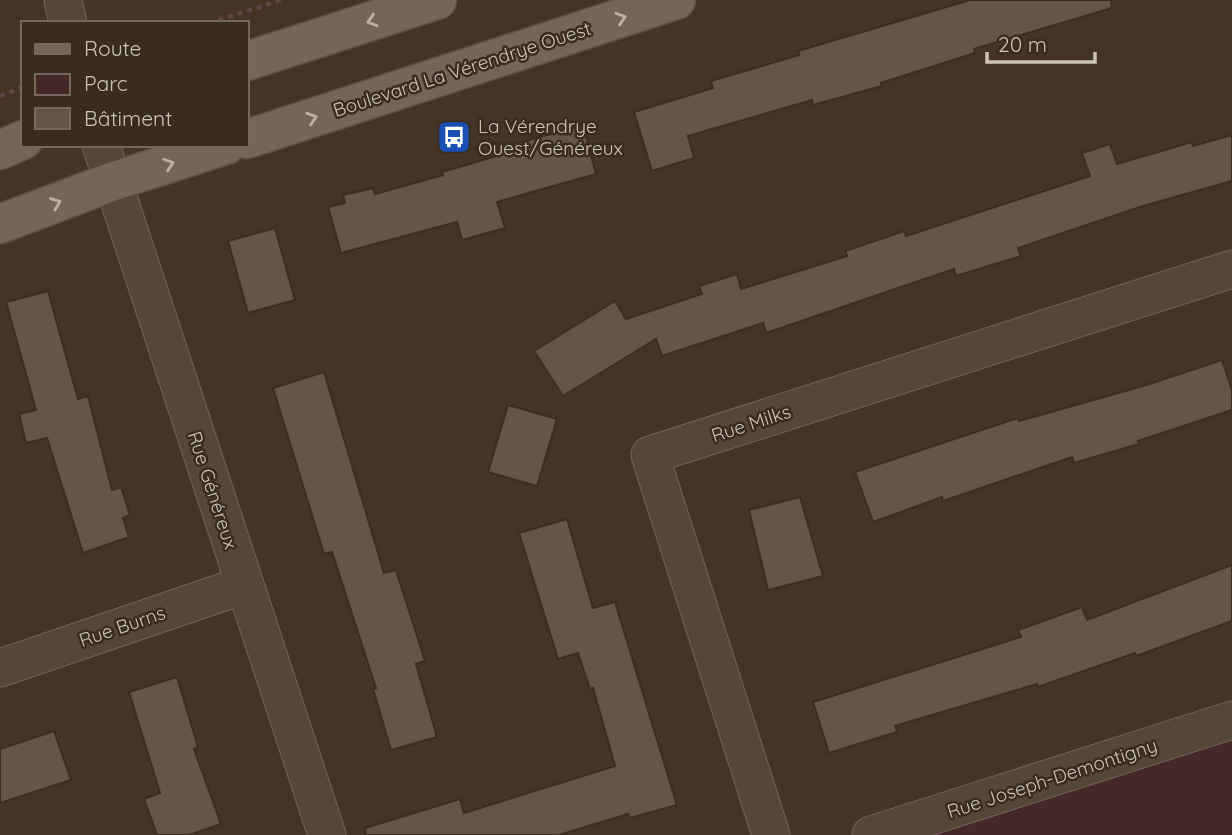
<svg xmlns="http://www.w3.org/2000/svg" width="1232" height="835" font-family="Quicksand,sans-serif">
<rect width="100%" height="100%" fill="#433426"/>
<!-- green -->
<path fill="#442928" d="M1232 721V835H871Z"/>
<!-- building -->
<g fill="#645545" stroke="#3a2e21" stroke-width="2">
<path d="M970 0H1111L1112 8 974 49 975 53 881 83 882 86 813 105 812 100 688 136 694 158 652 171 634 112 713 88 711 81 799 55 798 51Z"/>
<path d="M583 125 596 174 497 202 505 228 462 240 457 222 341 253 328 207 345 203 343 195 373 188 375 194 443 175 442 172 524 148 522 142Z"/>
<path d="M1232 135V181L1143 206 1018 248 1021 256 956 276 954 269 766 333 763 323 662 356 656 339 563 396 534 351 615 301 626 319 702 294 699 286 737 274 741 289 847 256 845 251 904 231 906 236 1090 176 1082 153 1110 144 1117 164 1192 142 1193 146Z"/>
<path d="M275 228 295 300 248 313 228 241Z"/>
<path d="M48 291 78 399 88 396 112 490 121 487 130 515 123 518 129 537 83 553 47 438 26 443 19 414 36 410 6 302Z"/>
<path d="M1222 360 1232 390V410L1138 441 1139 444 1074 463 1072 457 943 501 942 497 873 522 855 472 1018 418 1019 421 1143 386Z"/>
<path d="M324 372 384 573 396 570 425 661 416 664 437 737 391 750 373 689 376 688 332 552 324 554 273 388Z"/>
<path d="M508 405 557 419 537 486 488 472Z"/>
<path d="M800 497 823 576 768 590 749 510Z"/>
<path d="M567 519 593 608 615 602 677 805 630 818 628 814 559 835H366L365 828 460 799 464 813 615 766 593 688 590 689 578 653 558 659 519 533Z"/>
<path d="M1232 565V621L1136 656 1135 653 1038 687 1037 684 895 726 897 732 829 753 813 702 1021 637 1018 630 1082 607 1087 620Z"/>
<path d="M177 677 198 747 194 749 221 824 189 835H157L144 799 160 793 129 692Z"/>
<path d="M54 731 71 780 0 803V749Z"/>
</g>
<g fill="none" stroke-linecap="round" stroke-linejoin="round">
<defs>
<g id="minor">
<path d="M63 0 68 23"/>
<path d="M101 145 327 835"/>
<path d="M0 668 244 585"/>
<path d="M771 835 650 455 1232 269"/>
<path d="M871 835 1232 720"/>
</g>
<g id="major">
<path d="M247 61 437 0"/>
<path d="M247 139 676 0"/>
<path d="M0 150 23 140"/>
<path d="M0 224 111 182 226 145"/>
</g>
</defs>
<!-- minor casing -->
<use href="#minor" stroke="#706558" stroke-width="39"/>
<!-- major casing -->
<use href="#major" stroke="#5c5044" stroke-width="41"/>
<!-- path -->
<g stroke="#604646" stroke-width="4.5" stroke-dasharray="5 5" stroke-linecap="butt">
<path d="M209 23 281 0"/>
<path d="M0 96 23 87"/>
</g>
<!-- minor -->
<use href="#minor" stroke="#53473a" stroke-width="37"/>
<!-- major -->
<use href="#major" stroke="#736558" stroke-width="38"/>
</g>
<!-- one-way arrows -->
<defs><path id="oneway-chevron" d="M-2-3.5L2.5 0L-2 3.5" fill="none" stroke-width="1.6" stroke-linecap="round" stroke-linejoin="round" transform="scale(1.75)"/></defs>
<g stroke="#bab0a4">
<use href="#oneway-chevron" transform="translate(621 18) rotate(-18)"/>
<use href="#oneway-chevron" transform="translate(372 21) rotate(162)"/>
<use href="#oneway-chevron" transform="translate(312 118) rotate(-18)"/>
<use href="#oneway-chevron" transform="translate(169 164) rotate(-18)"/>
<use href="#oneway-chevron" transform="translate(56 203) rotate(-21)"/>
</g>
<!-- icons -->
<defs>
<symbol id="bus-square" viewBox="-11 -11 22 22"><rect x="-9" y="-9" width="18" height="18" rx="4" fill="#1a4fb4" stroke="#382c1f"/><path d="M-5-6H5V4H4V6H2V4H-2V6H-4V4H-5ZM-3.5-4V0h7V-4ZM-3.5 1.2v1.5H-2V1.2ZM2 1.2v1.5H3.5V1.2Z" fill="#fff"/></symbol>
</defs>
<g fill-rule="evenodd">
<use href="#bus-square" x="435" y="118" width="38" height="38"/>
</g>
<g text-anchor="middle" dominant-baseline="central" stroke-width="5" stroke-linejoin="round" paint-order="stroke">
<!-- street labels -->
<g font-size="19" fill="#ccc3b7" stroke="#382c1f">
<text transform="translate(462 69) rotate(-18)">Boulevard La Vérendrye Ouest</text>
<text transform="translate(751 423) rotate(-18)">Rue Milks</text>
<text transform="translate(213 490) rotate(72)">Rue Généreux</text>
<text transform="translate(122 626) rotate(-19)">Rue Burns</text>
<text transform="translate(1052 778) rotate(-18)">Rue Joseph-Demontigny</text>
</g>
<!-- poi labels -->
<g font-size="19" fill="#ccc3b7" stroke="#382c1f" text-anchor="start">
<text x="478" y="126">La Vérendrye<tspan x="478" dy="22">Ouest/Généreux</tspan></text>
</g>
</g>
<!-- legend -->
<rect x="21" y="21" width="228" height="126" fill="#382c1f" stroke="#73685c" stroke-width="2"/>
<rect x="35" y="44" width="35" height="10" fill="#736558" stroke="#73685c" stroke-width="2"/>
<text x="84" y="56" font-size="21" fill="#ccc3b7">Route</text>
<rect x="35" y="74" width="35" height="21" fill="#442928" stroke="#73685c" stroke-width="2"/>
<text x="84" y="91" font-size="21" fill="#ccc3b7">Parc</text>
<rect x="35" y="108" width="35" height="21" fill="#645545" stroke="#73685c" stroke-width="2"/>
<text x="84" y="126" font-size="21" fill="#ccc3b7">Bâtiment</text>
<!-- scale -->
<path d="M987 52v10h108v-10" fill="none" stroke="#ccc3b7" stroke-width="3.5"/>
<text x="998" y="52" font-size="21" fill="#ccc3b7" stroke="#382c1f" stroke-width="5" paint-order="stroke">20 m</text>
</svg>
